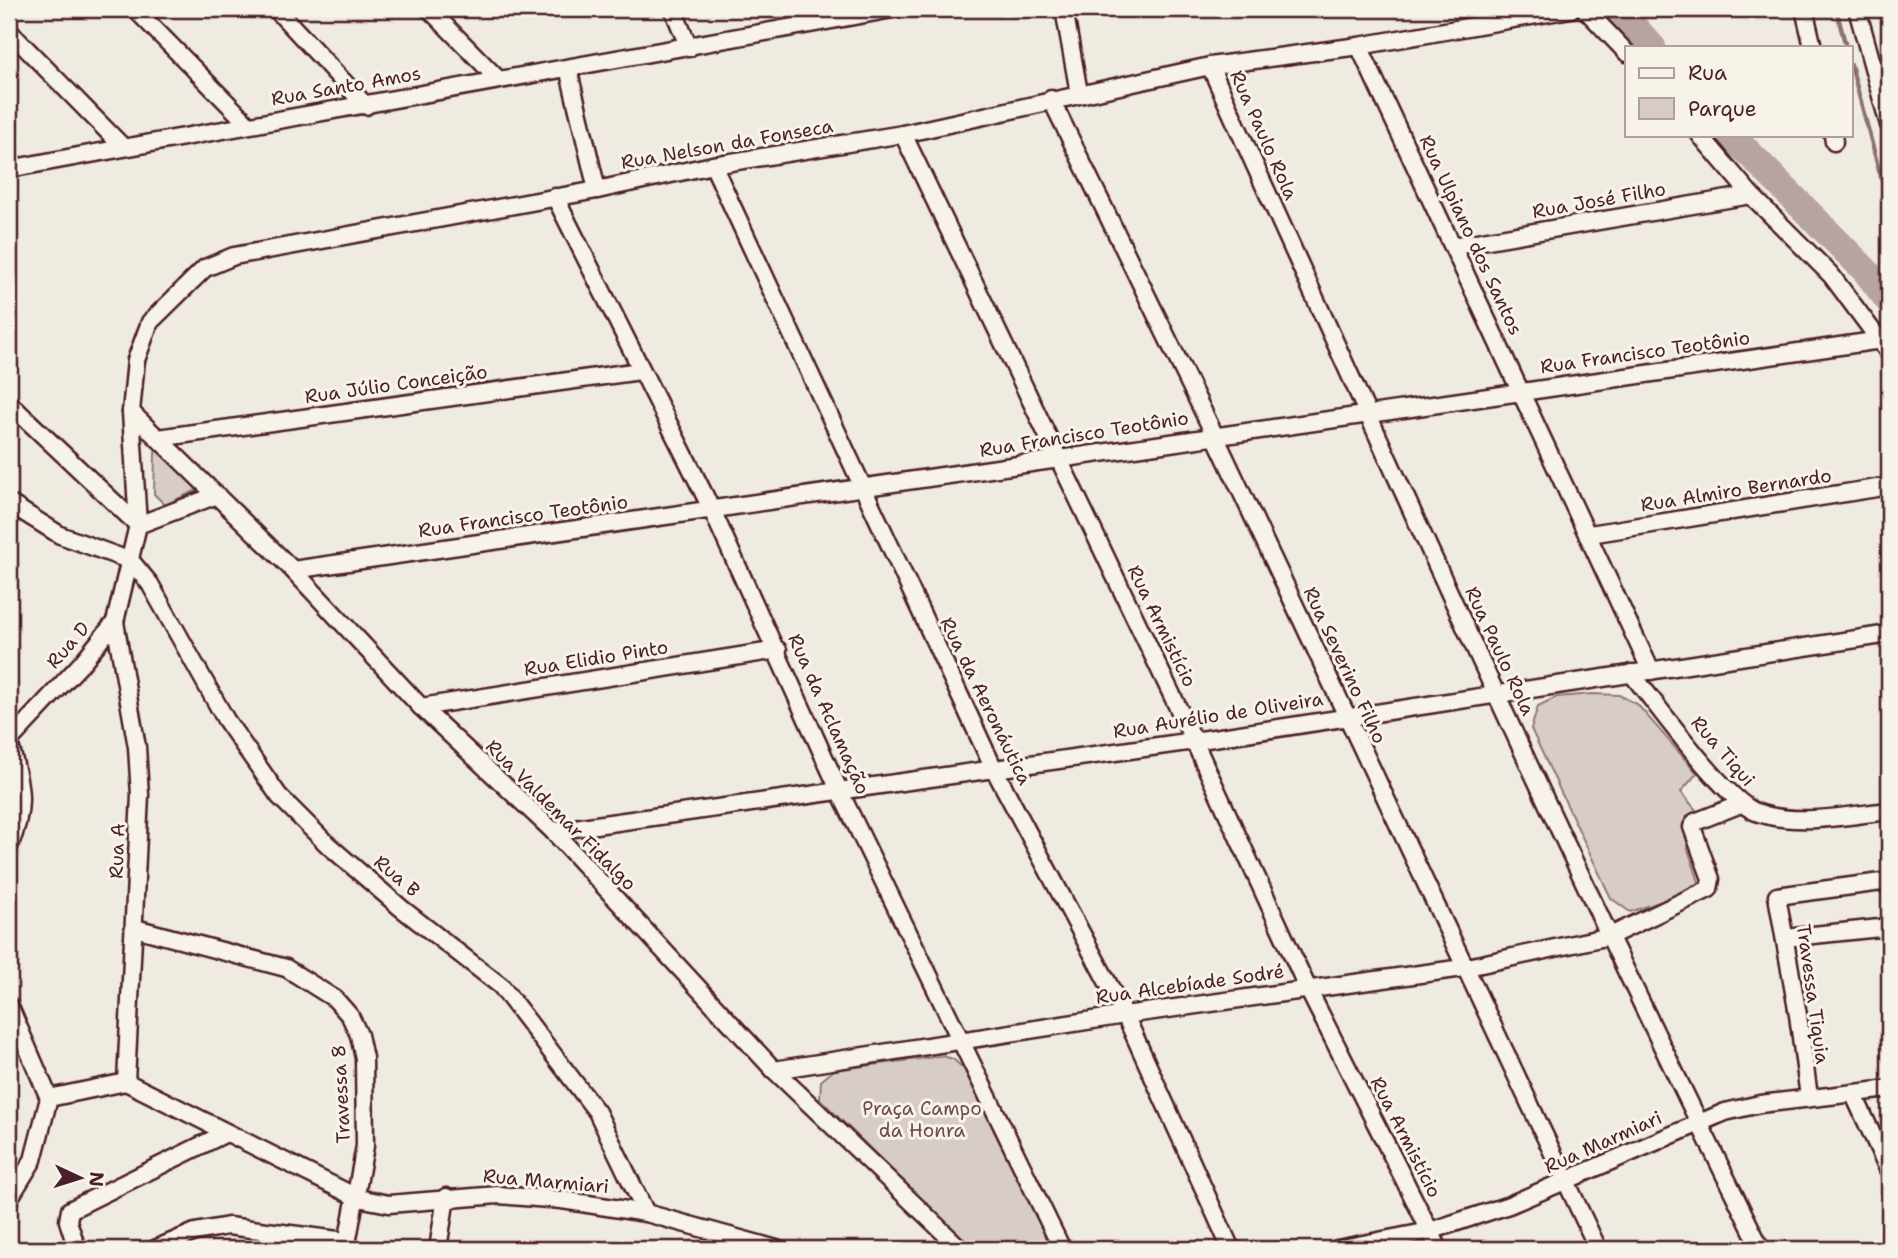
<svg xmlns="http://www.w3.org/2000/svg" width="1898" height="1258" font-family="'Shantell Sans',sans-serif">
<rect width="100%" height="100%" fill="#f0ebe0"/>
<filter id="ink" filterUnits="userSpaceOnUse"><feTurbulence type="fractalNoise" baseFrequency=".0143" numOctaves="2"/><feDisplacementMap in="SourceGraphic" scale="14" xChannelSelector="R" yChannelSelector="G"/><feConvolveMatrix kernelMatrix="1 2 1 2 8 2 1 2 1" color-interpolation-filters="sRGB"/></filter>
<g filter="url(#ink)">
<!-- green -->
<g fill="#d8cdc6" stroke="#917678" stroke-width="2">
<path d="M159 445 197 485V490L165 505 154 494 155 453Z"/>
<path d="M1593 694 1619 695 1637 704 1697 773 1681 792 1696 810 1688 818 1687 846 1701 888 1630 912 1611 898 1531 729 1538 706 1557 697Z"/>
<path d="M942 1056 953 1059 964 1069 1054 1249H972L820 1099 821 1081 834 1070Z"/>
</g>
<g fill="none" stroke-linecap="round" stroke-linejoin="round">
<!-- stream -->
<g stroke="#8b6f72" stroke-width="4.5">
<path d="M1836 9 1846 47"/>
<path d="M1851 65 1889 208"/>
<path d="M1889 211 1884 261 1889 285"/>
</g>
<!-- river -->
<g stroke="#b7a4a2" stroke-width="28">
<path d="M1617 9 1652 47"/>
<path d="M1731 135 1866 271 1889 301"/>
</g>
<defs>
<g id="minor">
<path d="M135 9 248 124"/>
<path d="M276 9 366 106"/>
<path d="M429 9 497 78"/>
<path d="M673 9 689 48"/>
<path d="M1064 9 1079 93"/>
<path d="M1585 9 1627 53"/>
<path d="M1804 9 1813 47"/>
<path d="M1857 9 1889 125"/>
<path d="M9 31 123 147"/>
<path d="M1359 46 1651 671"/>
<path d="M1210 66C1389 462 1568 859 1761 1249"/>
<path d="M568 68 597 190"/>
<path d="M1051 99 1215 436 1598 1249"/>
<path d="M903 134 1194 741 1308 989 1439 1249"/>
<path d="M1700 135 1751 195 1831 275 1889 353"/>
<path d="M1833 135 1834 142"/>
<path d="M713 165 993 767 1125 1015 1231 1249"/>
<path d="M9 169C303 114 598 65 893 9"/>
<path d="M555 197 712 510 839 790 1062 1249"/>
<path d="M1453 246 1751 195"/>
<path d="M9 403 138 525 217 495"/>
<path d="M131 412 293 570 421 707 553 831 774 1070 961 1249"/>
<path d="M158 438 640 371"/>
<path d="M9 503 60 535 131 561 150 584 226 720 279 796 327 844 401 908 501 986 597 1112 646 1213"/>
<path d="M1590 534 1889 486"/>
<path d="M293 570 1881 340"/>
<path d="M115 622 137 747 140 795 126 1082"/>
<path d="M1631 673C1656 703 1725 800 1756 812 1795 827 1849 815 1889 811"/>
<path d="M421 707 778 650"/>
<path d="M553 831 1194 741 1889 634"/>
<path d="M9 847C27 804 20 785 9 741L80 665 115 622 138 525 131 412 136 360 150 322 205 268 234 256 597 190 713 165 903 134 1210 66 1359 46 1571 9"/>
<path d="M135 928 286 968 335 999 350 1016 359 1035 364 1058 365 1146 346 1249"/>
<path d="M1785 938 1889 927"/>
<path d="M9 1005 49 1098"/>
<path d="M774 1070 1125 1015 1463 968 1610 936 1709 889 1711 879 1692 827 1695 822 1741 804"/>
<path d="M126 1082 358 1198 389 1204 498 1195 562 1200 646 1213 777 1249"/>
<path d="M1853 1093 1889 1171"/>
<path d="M1809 1097 1798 1015 1777 896 1889 881"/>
<path d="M49 1098 126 1082"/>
<path d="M9 1199 33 1160 49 1098"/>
<path d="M77 1249 68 1221 70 1210 224 1134"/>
<path d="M155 1249 195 1232 228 1226 346 1241"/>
<path d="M438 1249 446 1197"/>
<path d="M1337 1249 1430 1231 1509 1205 1725 1112 1760 1104 1889 1089"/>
</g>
</defs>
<!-- minor casing -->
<use href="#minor" stroke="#4a1f2b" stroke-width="21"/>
<!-- minor -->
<use href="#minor" stroke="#f7f3e8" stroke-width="16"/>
</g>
</g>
<g text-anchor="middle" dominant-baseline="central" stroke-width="6" stroke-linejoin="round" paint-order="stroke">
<!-- street labels -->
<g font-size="19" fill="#4a1f2b" stroke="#f7f3e8">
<text transform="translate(346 86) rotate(-10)">Rua Santo Amos</text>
<text transform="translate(1264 135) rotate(66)">Rua Paulo Rola</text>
<text transform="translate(727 144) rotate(-10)">Rua Nelson da Fonseca</text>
<text transform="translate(1599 200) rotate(-10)">Rua José Filho</text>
<text transform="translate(1471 235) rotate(65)">Rua Ulpiano dos Santos</text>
<text transform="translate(1645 352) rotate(-8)">Rua Francisco Teotônio</text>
<text transform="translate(396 384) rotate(-8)">Rua Júlio Conceição</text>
<text transform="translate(1084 434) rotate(-9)">Rua Francisco Teotônio</text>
<text transform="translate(1736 490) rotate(-9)">Rua Almiro Bernardo</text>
<text transform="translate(523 516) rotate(-8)">Rua Francisco Teotônio</text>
<text transform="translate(1162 626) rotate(64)">Rua Armistício</text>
<text transform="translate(68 645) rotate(-49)">Rua D</text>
<text transform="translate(1500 651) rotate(65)">Rua Paulo Rola</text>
<text transform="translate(596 658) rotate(-9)">Rua Elidio Pinto</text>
<text transform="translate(1345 665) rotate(65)">Rua Severino Filho</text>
<text transform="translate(986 701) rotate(64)">Rua da Aeronáutica</text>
<text transform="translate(829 714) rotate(66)">Rua da Aclamação</text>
<text transform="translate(1218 715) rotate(-9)">Rua Aurélio de Oliveira</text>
<text transform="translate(1723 751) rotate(49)">Rua Tiqui</text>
<text transform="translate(561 815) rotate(45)">Rua Valdemar Fidalgo</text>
<text transform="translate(117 851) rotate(-88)">Rua A</text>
<text transform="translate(397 876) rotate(40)">Rua B</text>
<text transform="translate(1190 984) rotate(-8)">Rua Alcebíade Sodré</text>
<text transform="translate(1813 994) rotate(82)">Travessa Tiquia</text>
<text transform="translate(341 1094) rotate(-93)">Travessa 8</text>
<text transform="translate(1406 1137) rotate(63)">Rua Armistício</text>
<text transform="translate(1603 1142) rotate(-24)">Rua Marmiari</text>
<text transform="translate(546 1181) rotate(5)">Rua Marmiari</text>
</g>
<!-- park labels -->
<g font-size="19" fill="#6e4a52" stroke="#f7f3e8">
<text x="922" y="1108">Praça Campo<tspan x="922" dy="22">da Honra</tspan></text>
</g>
</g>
<!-- margin -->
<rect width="1898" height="1258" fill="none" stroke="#f7f3e8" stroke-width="35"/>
<rect x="18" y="18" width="1863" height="1223" fill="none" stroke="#4a1f2b" stroke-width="2.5" filter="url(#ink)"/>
<!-- legend -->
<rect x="1625" y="46" width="228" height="91" fill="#f7f3e8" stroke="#b29e9c" stroke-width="2"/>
<rect x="1639" y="68" width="35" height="10" fill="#f7f3e8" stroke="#b29e9c" stroke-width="2"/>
<text x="1688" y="80" font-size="21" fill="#4a1f2b">Rua</text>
<rect x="1639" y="98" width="35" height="21" fill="#d8cdc6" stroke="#b29e9c" stroke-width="2"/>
<text x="1688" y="116" font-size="21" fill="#4a1f2b">Parque</text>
<!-- north arrow -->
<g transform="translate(80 1178) rotate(94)" stroke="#f7f3e8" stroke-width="5" paint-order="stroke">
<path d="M0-5L12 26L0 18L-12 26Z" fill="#4a1f2b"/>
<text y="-10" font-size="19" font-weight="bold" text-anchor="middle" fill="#4a1f2b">N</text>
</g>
</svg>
